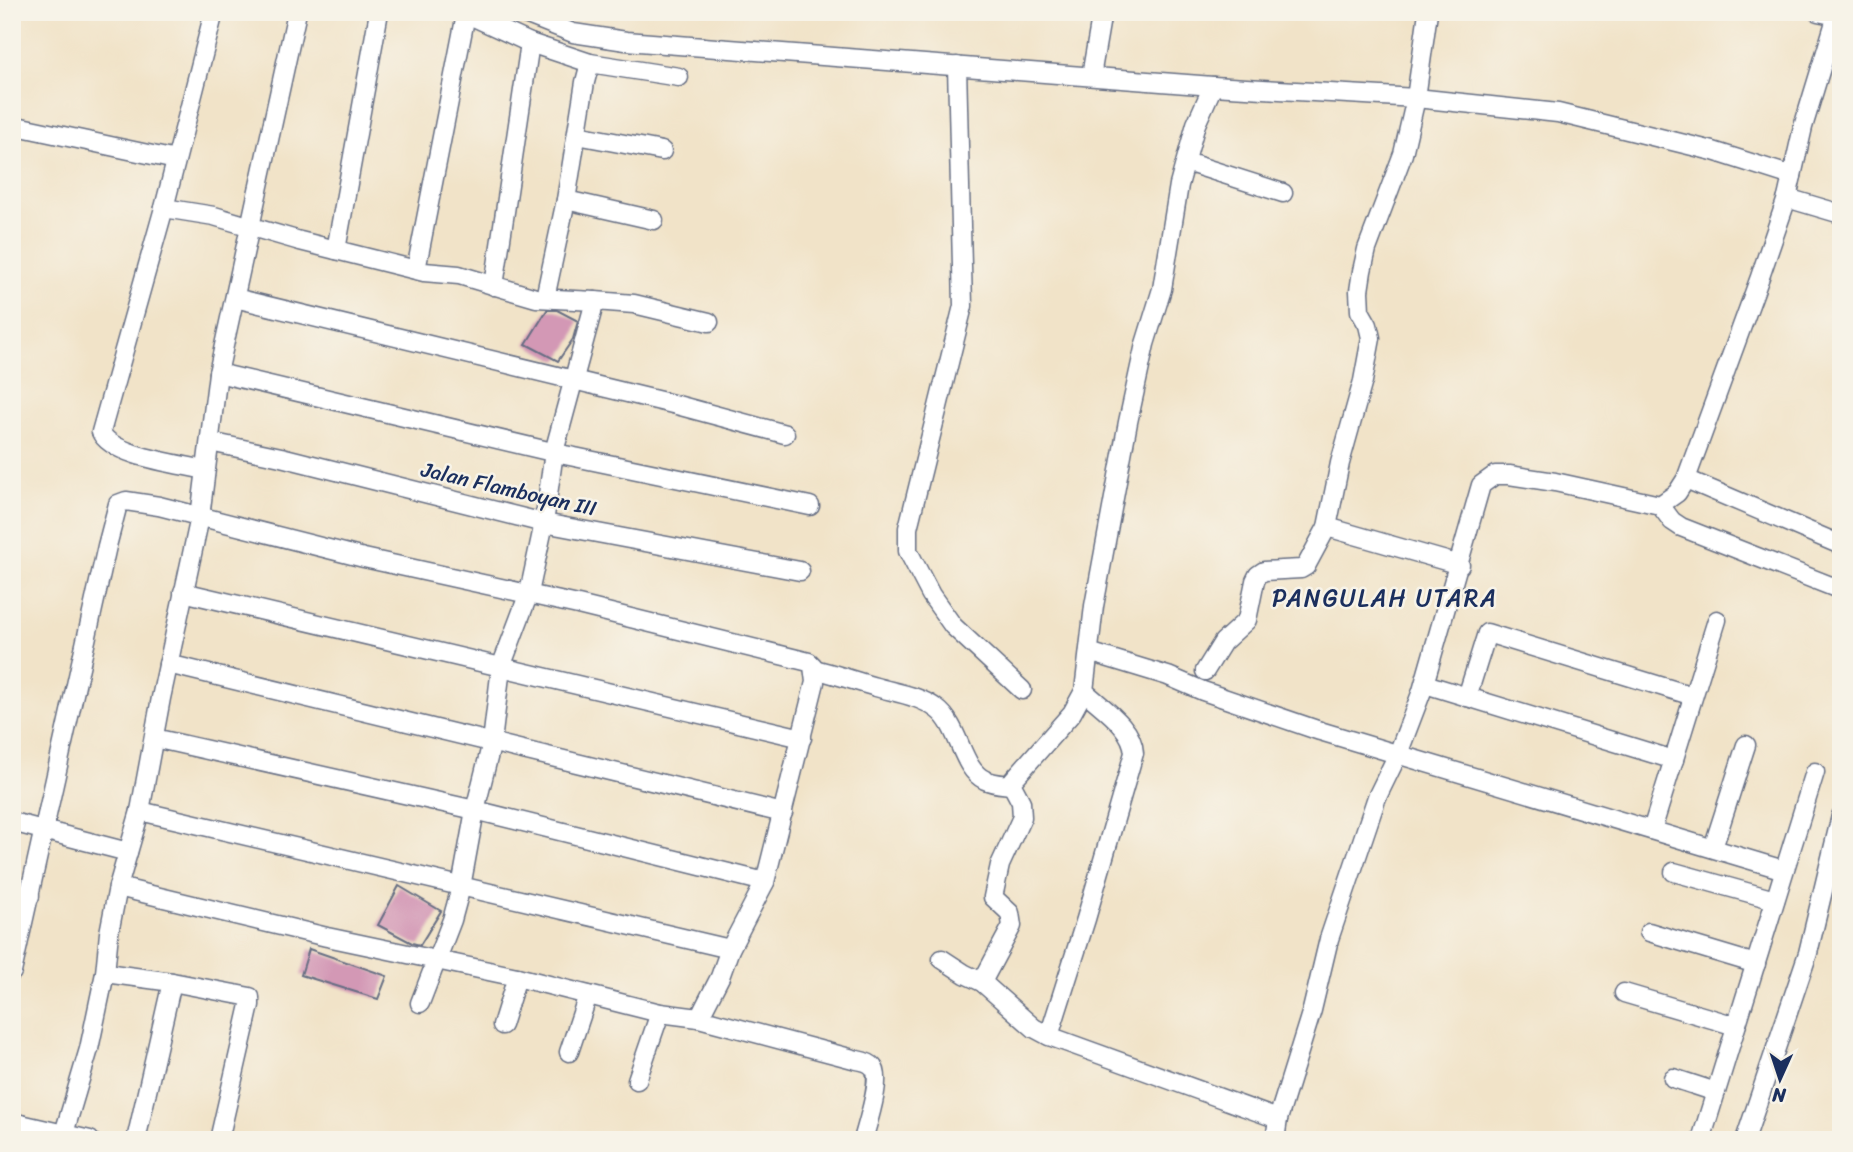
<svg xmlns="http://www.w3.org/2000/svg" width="1853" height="1152" font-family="Sriracha,sans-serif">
<rect width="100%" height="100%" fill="#f7f3e8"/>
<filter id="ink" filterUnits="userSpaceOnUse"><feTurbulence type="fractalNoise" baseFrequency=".0143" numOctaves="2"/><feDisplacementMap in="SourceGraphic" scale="14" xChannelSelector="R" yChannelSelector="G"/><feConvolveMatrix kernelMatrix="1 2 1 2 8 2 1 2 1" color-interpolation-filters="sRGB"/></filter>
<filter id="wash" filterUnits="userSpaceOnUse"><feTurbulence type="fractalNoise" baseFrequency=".00686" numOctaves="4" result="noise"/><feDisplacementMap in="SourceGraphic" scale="28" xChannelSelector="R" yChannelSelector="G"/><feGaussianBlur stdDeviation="1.57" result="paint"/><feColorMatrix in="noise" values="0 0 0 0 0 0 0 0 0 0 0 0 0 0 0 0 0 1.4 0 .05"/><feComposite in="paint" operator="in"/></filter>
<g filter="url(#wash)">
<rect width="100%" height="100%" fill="#f1e3c8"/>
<g id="blocks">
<!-- building -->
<g fill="#d398b5">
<path d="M547 310H557L578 321 573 339 558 361 526 344Z"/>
<path d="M399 886 441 911 420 945 412 943 378 925Z"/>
<path d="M309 949 387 976 378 999 301 975Z"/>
</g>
</g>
</g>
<g filter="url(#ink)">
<use href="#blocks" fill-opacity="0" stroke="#666e83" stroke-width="2"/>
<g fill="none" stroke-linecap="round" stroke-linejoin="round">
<defs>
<g id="street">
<path d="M463 12 530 43 590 63"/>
<path d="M520 12 573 33 626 41 1213 86 1416 98 1558 113 1713 151 1792 176"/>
<path d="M1818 12 1837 16"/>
<path d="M957 66 963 306 908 528V551L931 595 953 626 1022 690"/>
<path d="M1091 76 1102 12"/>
<path d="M12 125 176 160"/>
<path d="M577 135 662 151"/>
<path d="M1186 162 1283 193"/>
<path d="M1787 198 1841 214"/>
<path d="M164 208 214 216 300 241 424 272 459 275 536 298 595 301"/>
<path d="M654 220 566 200 585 82 590 63 679 77"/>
<path d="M336 250 379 12"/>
<path d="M416 270 466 14"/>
<path d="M494 286 530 43"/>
<path d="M235 298 677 405 785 434"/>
<path d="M545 298 566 200"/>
<path d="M218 373 565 455 810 506"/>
<path d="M210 442 281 457 544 523 800 571"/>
<path d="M205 470C180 464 111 456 101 432L164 208 214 12"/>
<path d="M1686 479 1841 545"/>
<path d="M1660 505 1672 521 1681 527 1841 590"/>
<path d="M1327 527 1460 565"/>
<path d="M183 592 802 738"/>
<path d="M1089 652 1168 676 1203 691 1320 731 1784 870"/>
<path d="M168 664 783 813"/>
<path d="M814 669C835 674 855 681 876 687 897 693 920 696 937 709 960 726 961 769 985 780 993 784 1003 784 1012 785"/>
<path d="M1205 671 1223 642 1247 620 1255 581 1258 575 1264 571 1301 569 1306 566 1327 527 1340 463 1363 381 1371 338 1368 325 1360 311 1359 291 1362 271 1367 249 1403 154 1416 98 1428 12"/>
<path d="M1425 684 1674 760"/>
<path d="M1467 697 1487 633 1693 696"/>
<path d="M154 738 475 810 765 882"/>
<path d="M140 811 730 949"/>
<path d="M12 822 128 852"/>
<path d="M1652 830 1717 620"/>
<path d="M1713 848 1746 745"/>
<path d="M1674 872 1775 900"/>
<path d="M118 887 327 937 517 977 660 1013 699 1018 857 1060C863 1061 870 1063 873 1067 883 1077 867 1125 863 1140"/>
<path d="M12 893 30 896"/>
<path d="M1649 932 1756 964"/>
<path d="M942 959 965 974 982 982 1034 1028 1049 1036 1278 1119"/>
<path d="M12 972 107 546 118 504 126 501 159 506 364 558 578 605 809 662 813 666 815 682 765 882 730 949 720 977 699 1018"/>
<path d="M105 973 172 982 250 997V1005L219 1140"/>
<path d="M982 982 1012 926 1010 913 993 897 1000 865 1022 817 1021 802 1012 785 1013 780 1072 713 1084 691 1094 606 1128 422 1145 344 1162 289 1179 185 1196 124 1213 86"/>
<path d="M1624 993 1736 1026"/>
<path d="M420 1003 452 920 461 887 475 810 492 742 501 667 529 593 544 523 554 452 595 301 634 304 709 322"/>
<path d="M502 1025 517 977"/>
<path d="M1049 1036 1086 919 1134 753C1133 727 1102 708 1084 691"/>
<path d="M569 1052 588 995"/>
<path d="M1673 1078 1716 1092"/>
<path d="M637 1080 660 1013"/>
<path d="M12 1122 90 1140"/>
<path d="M62 1140 89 1049 105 973 109 933 118 887 140 811 161 698 200 517 218 373 297 12"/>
<path d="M136 1140 172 982"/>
<path d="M1275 1140 1278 1119 1312 1010 1329 939 1377 797 1398 754 1422 691 1481 485 1495 475H1509L1555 482 1660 505 1677 493 1686 479 1760 277 1787 198 1803 127 1838 12"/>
<path d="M1701 1140 1815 772"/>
<path d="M1745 1140 1808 953 1841 816"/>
</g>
</defs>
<!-- street casing -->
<use href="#street" stroke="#666e83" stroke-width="21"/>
<!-- street -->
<use href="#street" stroke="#fff" stroke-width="18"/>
</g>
</g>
<g text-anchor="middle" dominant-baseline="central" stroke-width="5" stroke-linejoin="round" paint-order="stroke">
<!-- street labels -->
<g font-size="21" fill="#1b2f5e" stroke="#f7f3e8">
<text transform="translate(509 489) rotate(13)">Jalan Flamboyan III</text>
</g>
<!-- quarter labels -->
<g font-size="24" letter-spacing="2" fill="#1b2f5e" stroke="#f7f3e8">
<text x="1385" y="598">PANGULAH UTARA</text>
</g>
</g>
<!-- margin -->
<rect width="1853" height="1152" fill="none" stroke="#f7f3e8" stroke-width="42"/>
<!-- north arrow -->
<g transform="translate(1780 1079) rotate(183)" stroke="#f7f3e8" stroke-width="5" paint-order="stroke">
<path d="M0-5L12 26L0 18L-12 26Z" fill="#1b2f5e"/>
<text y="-10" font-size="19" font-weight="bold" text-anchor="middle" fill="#1b2f5e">N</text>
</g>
</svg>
